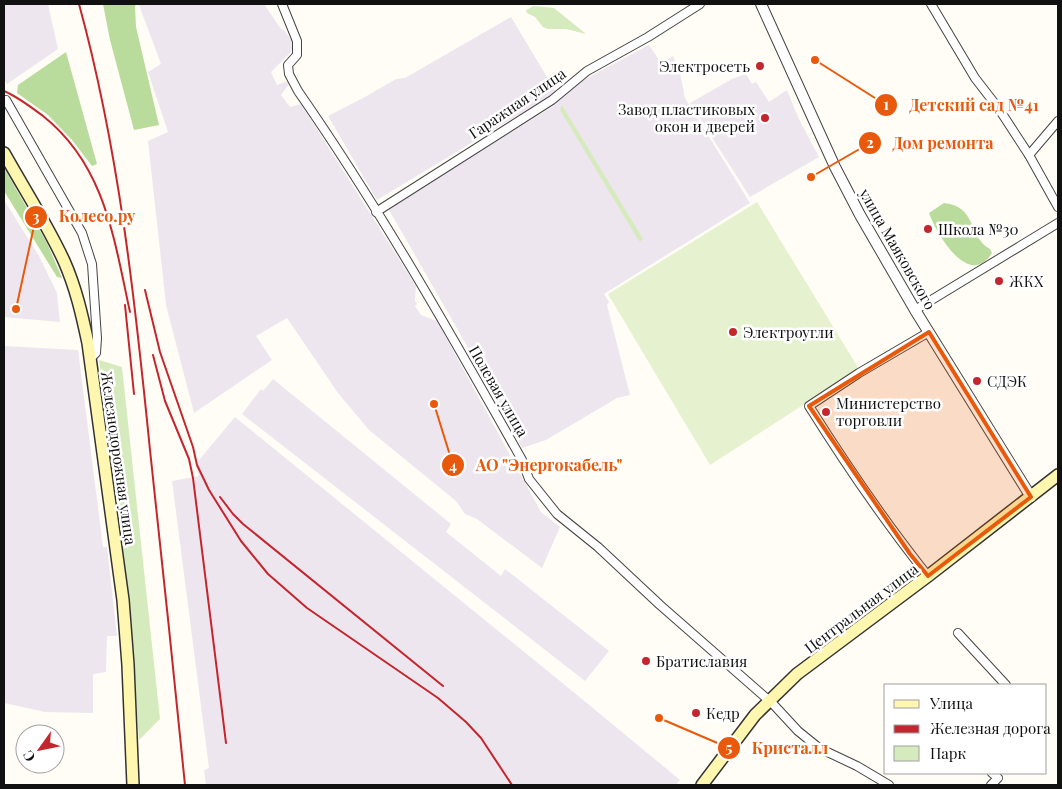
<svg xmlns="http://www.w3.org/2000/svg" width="1062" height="789" font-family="'Playfair Display',serif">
<rect width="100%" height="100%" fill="#fffdf5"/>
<!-- industrial -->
<g fill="#eee6ef">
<path d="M4 4H48L58 49 7 84 4 79Z"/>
<path d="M140 4H264L281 29 284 30 294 44 290 53 271 72 277 85 287 81 289 84 281 95 290 107 301 104 416 286 415 301 417 304 415 306 421 315 437 321 541 512 560 527 542 568 477 519 465 514 456 501 369 430 338 393 287 318 256 336 272 360 194 413 166 305 148 141 168 132 148 72 161 64 139 5Z"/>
<path d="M511 17 556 92 377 200 328 116 365 97 396 79 405 78Z"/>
<path d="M649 45 661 63 673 56 680 73 685 98 750 203 604 294 609 302 607 305 630 395 617 398 546 440 522 448 490 386 388 208 552 107 576 84Z"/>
<path d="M746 74 752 84 756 82 769 102 787 90 798 117 819 157 750 197 690 103 732 79Z"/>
<path d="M4 200 39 256 57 293 60 322 4 317Z"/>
<path d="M4 346 78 350 103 547H107L117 636H107L106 672 93 674V713L45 712 4 703Z"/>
<path d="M273 379 451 524 446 532 501 576 505 569 609 651 585 681 242 414 261 389 263 391Z"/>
<path d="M235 417 582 699 680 780 676 785H206L204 770 209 768 172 481 199 476 196 467 199 460Z"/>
</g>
<!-- green -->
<g fill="#d5ebbd">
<path d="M534 6 554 8 586 34 566 29H548L543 27 535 17 527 13 526 10Z"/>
<path d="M562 105 643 239 641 241H639L560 110Z"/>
<path d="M99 360 122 367 160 719 139 740 129 611Z"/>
</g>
<!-- forest -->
<g fill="#b9dc9c">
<path d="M103 4H137L135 6 136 27 159 125 134 130 110 40Z"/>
<path d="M66 52 97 164 92 166 72 140 48 115 17 93 18 85Z"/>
<path d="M4 168 47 243 62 278 57 277 4 191Z"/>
<path d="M944 203C978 207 967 236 990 249L992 253C969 290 936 233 929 213Z"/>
</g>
<!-- pitch -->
<path fill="#e6f2cf" d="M757 202 859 369 710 465 608 294Z"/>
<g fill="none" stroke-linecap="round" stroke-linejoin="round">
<defs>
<g id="minor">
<path d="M282 4 297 41V55L288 65 289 74 298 91C380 209 451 334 522 460L529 479 557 514 598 547 660 605 773 704 798 731 819 748 857 766 889 785"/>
<path d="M931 4 975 78 999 109 1029 155 1058 207"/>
<path d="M6 100 82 233 92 264 97 338 96 353 91 358"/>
<path d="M1029 155 1058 121"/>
<path d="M376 212 552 100 587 71 648 37 700 4"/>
<path d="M915 310 1058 223"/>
<path d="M928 576C885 522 846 465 809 406L859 373 929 332"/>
<path d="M958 633 1006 685"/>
<path d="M991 785 998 778 992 773"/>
</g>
<path id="tertiary" d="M761 4 835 167 860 215 915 310 1031 497"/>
<g id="secondary">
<path d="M4 153C24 189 47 224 64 261 76 288 82 315 88 343L123 600 128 665 133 785"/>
<path d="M702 785 755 715 797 674 928 576 1058 475"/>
</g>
</defs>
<!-- minor casing -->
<use href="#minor" stroke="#444" stroke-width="10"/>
<!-- tertiary casing -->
<use href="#tertiary" stroke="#444" stroke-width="12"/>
<!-- secondary casing -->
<use href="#secondary" stroke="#333" stroke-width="14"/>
<!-- minor -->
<use href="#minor" stroke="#fff" stroke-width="8"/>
<!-- tertiary -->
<use href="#tertiary" stroke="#fff" stroke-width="10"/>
<!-- secondary -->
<use href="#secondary" stroke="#fff6b0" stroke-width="11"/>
<!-- rail -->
<g stroke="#c4262e" stroke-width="2">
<path d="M79 4C119 150 135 300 150 450 162 562 174 673 185 785"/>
<path d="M4 91C18 97 31 107 43 116 105 165 114 239 130 312"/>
<path d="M145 290 160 352 193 447 197 465 209 490 241 541 268 574 307 608 438 698 466 722 481 738 512 785"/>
<path d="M125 305 134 394"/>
<path d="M153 355 165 401 189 459 193 478 226 743"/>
<path d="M220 497 233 514 243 524 443 686"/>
</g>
</g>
<!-- marked area -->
<path fill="#e8590c" fill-opacity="0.2" stroke="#e8590c" stroke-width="4" stroke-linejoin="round" d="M929 332 1031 497 928 576 910 554 809 406Z"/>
<!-- markers -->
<g fill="#c4262e" stroke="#fff" stroke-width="2">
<circle cx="760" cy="66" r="5"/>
<circle cx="765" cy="118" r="5"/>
<circle cx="928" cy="229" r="5"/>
<circle cx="999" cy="281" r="5"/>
<circle cx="733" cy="332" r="5"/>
<circle cx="977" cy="381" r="5"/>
<circle cx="826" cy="412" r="5"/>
<circle cx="646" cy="661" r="5"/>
<circle cx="696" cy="713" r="5"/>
</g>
<g text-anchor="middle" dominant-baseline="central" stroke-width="5" stroke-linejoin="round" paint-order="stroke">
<!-- poi labels -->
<g font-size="15" fill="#111" stroke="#fff" text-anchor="start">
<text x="750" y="66" text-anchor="end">Электросеть</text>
<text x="755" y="109" text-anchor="end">Завод пластиковых<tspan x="755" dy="17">окон и дверей</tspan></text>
<text x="938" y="229">Школа №30</text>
<text x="1009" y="281">ЖКХ</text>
<text x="743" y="332">Электроугли</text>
<text x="987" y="381">СДЭК</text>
<text x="836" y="403">Министерство<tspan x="836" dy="17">торговли</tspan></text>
<text x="656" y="661">Братиславия</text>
<text x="706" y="713">Кедр</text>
</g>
<!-- street labels -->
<g font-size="15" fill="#111" stroke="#fff">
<text transform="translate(517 103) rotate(-34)">Гаражная улица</text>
<text transform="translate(898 249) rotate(60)">улица Маяковского</text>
<text transform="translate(499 391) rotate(60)">Полевая улица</text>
<text transform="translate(119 458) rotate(82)">Железнодорожная улица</text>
<text transform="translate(861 608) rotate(-37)">Центральная улица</text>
</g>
</g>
<!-- callouts -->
<path fill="none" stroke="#e8590c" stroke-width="2" d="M815 60L886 105M811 177L870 143M16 309L36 217M434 404L453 465M659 718L729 748"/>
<g fill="#e8590c" stroke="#fff" stroke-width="2">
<circle cx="815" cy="60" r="5"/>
<circle cx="811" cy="177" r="5"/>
<circle cx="16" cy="309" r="5"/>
<circle cx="434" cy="404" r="5"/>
<circle cx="659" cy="718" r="5"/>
<circle cx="886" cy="105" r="12"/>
<circle cx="870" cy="143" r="12"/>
<circle cx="36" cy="217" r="12"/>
<circle cx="453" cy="465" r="12"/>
<circle cx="729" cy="748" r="12"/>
</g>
<g font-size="15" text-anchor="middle" font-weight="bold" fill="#fff">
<text x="886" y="110">1</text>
<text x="870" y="148">2</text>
<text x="36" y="222">3</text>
<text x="453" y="471">4</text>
<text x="729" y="753">5</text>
</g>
<g font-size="16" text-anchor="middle" font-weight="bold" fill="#e8590c" stroke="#fff" stroke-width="5" stroke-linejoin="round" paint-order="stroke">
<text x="974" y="111">Детский сад №41</text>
<text x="943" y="149">Дом ремонта</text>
<text x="97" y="222">Колесо.ру</text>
<text x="549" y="471">АО "Энергокабель"</text>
<text x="790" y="754">Кристалл</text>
</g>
<!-- border -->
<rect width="1062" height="789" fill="none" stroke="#111111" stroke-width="10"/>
<!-- legend -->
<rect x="884" y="684" width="162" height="90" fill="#ffffff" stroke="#a0a0a0"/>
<rect x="894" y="700" width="25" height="8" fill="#fff6b0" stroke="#a0a0a0"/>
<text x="930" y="709" font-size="15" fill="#111111">Улица</text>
<rect x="894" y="725" width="25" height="8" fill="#c4262e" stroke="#a0a0a0"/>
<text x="930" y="734" font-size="15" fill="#111111">Железная дорога</text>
<rect x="894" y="746" width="25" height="15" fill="#d5ebbd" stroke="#a0a0a0"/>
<text x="930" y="759" font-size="15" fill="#111111">Парк</text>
<!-- north arrow -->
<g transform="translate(40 749) rotate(237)"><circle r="24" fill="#ffffff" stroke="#a0a0a0"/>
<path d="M0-4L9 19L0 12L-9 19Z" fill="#c4262e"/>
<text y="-8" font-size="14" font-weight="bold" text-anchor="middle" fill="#111111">С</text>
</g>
</svg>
